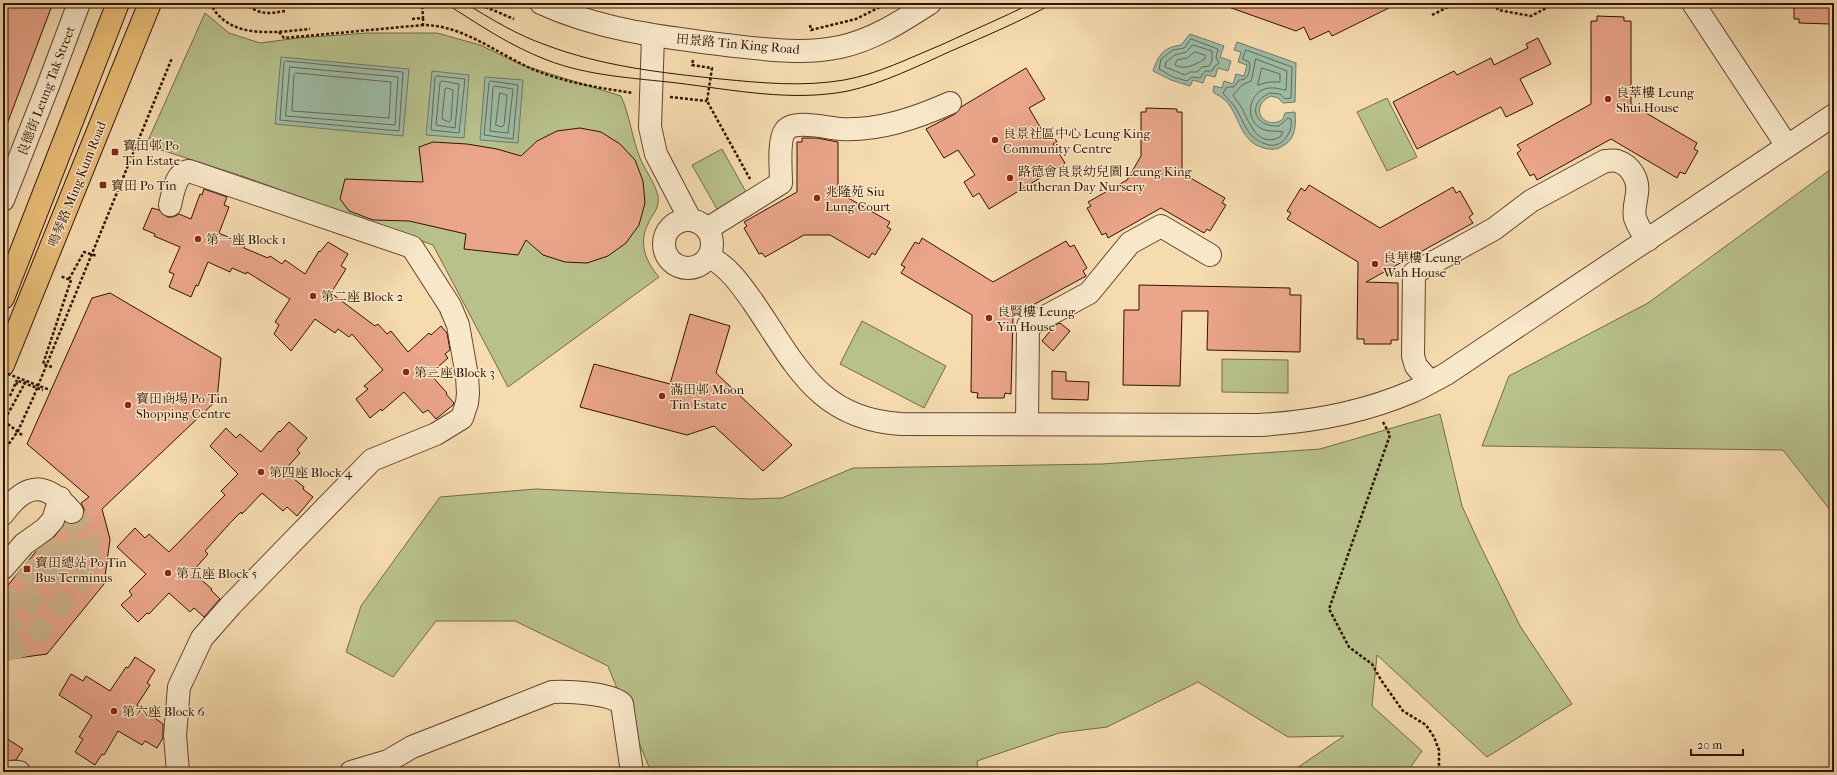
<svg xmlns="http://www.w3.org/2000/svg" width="1837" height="775" font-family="'IM FELL French Canon','Noto Serif TC',serif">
<rect width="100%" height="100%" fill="#f5dbae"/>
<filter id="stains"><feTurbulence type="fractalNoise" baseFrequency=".005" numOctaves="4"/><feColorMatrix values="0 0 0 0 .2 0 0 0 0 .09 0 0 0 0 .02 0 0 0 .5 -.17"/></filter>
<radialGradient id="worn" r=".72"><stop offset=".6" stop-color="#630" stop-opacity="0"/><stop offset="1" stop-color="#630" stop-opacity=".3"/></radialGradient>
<!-- green -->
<g fill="#b8c18c" stroke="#756a46">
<path d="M205 13 229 33 260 43 298 38 367 33H437L480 45 522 65 621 96C630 116 632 138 640 158 645 170 655 183 658 196 660 209 652 214 648 224 638 243 646 262 659 277L508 387 433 245 242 176 146 145Z"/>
<path d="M1387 98 1417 157 1387 171 1357 112Z"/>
<path d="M722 149 746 192 717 209 692 165Z"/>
<path d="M1834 167V515L1783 450 1482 446 1509 376 1648 303Z"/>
<path d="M862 321 946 366 924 408 840 364Z"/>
<path d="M1222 359 1288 360V393L1222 392Z"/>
<path d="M1440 414 1462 506 1480 545 1520 626 1572 704 1487 757 1377 655 1372 706 1422 751 1407 772H1291L1344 736 1288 737 1198 682 1107 727 1059 733 977 761 978 772H651L608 666 515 621H436L393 677 346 652 361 606 440 497 536 489 751 499 782 498 853 468 1102 464 1320 449Z"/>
</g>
<!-- water -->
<g fill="#9dbca6" stroke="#727864">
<path d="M1190 34 1224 46 1220 57 1231 61 1228 71 1218 68 1215 77 1206 75 1203 83 1193 80 1190 86 1171 80 1153 71C1158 55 1164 47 1181 45Z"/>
<path d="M1237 42 1296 63 1295 102 1283 103 1278 98 1271 96C1247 107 1265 132 1283 119L1285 113 1295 112C1296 123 1296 139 1284 145 1277 150 1272 150 1264 148 1240 142 1240 116 1226 101 1222 97 1217 95 1213 92L1214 86 1222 88 1224 81 1233 84 1236 74 1244 76 1247 65 1238 62 1241 52 1234 50Z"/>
<path d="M281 57 409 69 403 136 275 124Z"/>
<path d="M432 71 469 75 464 138 426 135Z"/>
<path d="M485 77 523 80 518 143 480 140Z"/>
</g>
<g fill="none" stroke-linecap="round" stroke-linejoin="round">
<!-- shore -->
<g stroke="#686754" stroke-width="1">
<path d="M1191 39 1218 49 1216 57 1219 63 1215 66 1212 71H1205L1200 78 1192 77 1187 81 1173 77 1159 69 1161 59 1173 50 1184 48Z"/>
<path d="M1193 45 1212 51V61L1209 66 1202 67 1197 72H1190L1185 75 1165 67 1166 62 1175 55 1186 52Z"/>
<path d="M1246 50 1292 67 1291 98 1285 99 1280 94 1270 93C1246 103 1254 128 1279 126L1288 118 1291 119C1292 127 1290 133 1285 139 1281 144 1275 146 1269 145 1246 139 1246 124 1235 107 1231 102 1227 98 1223 93L1227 87H1234L1239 80C1248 80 1249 74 1250 65L1249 62 1243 59Z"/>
<path d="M1195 52 1205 55V59C1195 64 1186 71 1175 65L1177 60 1187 58Z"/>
<path d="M1256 59 1287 71 1286 90C1281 90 1276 87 1271 88 1251 88 1243 116 1259 127 1267 133 1275 130 1283 132L1280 137C1256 149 1249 120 1240 105 1238 102 1235 99 1233 95L1242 85 1251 81Z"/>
<path d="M286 61 403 72 399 131 280 120 284 63Z"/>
<path d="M290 67 398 77 395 125 286 116Z"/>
<path d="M1262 68 1280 74V82H1269L1258 85Z"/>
<path d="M296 73 391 82 389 118 292 111 294 75Z"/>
<path d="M437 76 465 79 459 133 431 130 435 78Z"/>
<path d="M442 81 459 84 455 128 436 125 440 83Z"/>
<path d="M491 81 518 85 513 139 484 135 489 83Z"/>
<path d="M495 86 513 89 508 133 490 131 493 88Z"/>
<path d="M447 88 453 90 451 120 449 122 442 119 445 89Z"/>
<path d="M500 93 507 95 504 125 502 127 496 125Z"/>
</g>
</g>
<!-- building -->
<g fill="#eaa58a" stroke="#321201">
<path d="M3 3H53L4 132H3Z"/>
<path d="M1223 3H1399L1332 36 1329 31 1310 40 1304 27 1296 31 1223 5Z"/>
<path d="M1794 3H1834V20H1830V24L1799 23V19H1794Z"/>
<path d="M1597 16 1624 17V21H1631V104L1697 143 1694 149 1698 151 1685 174 1680 172 1677 178 1611 139 1537 180 1534 174 1530 176 1517 153 1521 150 1517 145 1591 104V21H1597Z"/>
<path d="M1538 38 1551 64 1520 79 1533 104 1506 117 1501 107 1417 149 1393 102 1454 71 1457 75 1491 58 1494 65 1528 48 1526 44Z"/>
<path d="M1026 68 1045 99 1029 108 1043 132 1049 129 1057 142 1053 144 1065 163 989 209 979 193 973 197 964 182 975 175 958 150 944 158 926 129 955 114 961 107Z"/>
<path d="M1146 108 1177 109V112H1182V173L1225 198 1222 203 1226 205 1210 231 1207 229 1204 233 1161 208 1108 238 1106 233 1102 235 1087 208 1091 206 1088 202 1127 180 1141 156V112H1146Z"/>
<path d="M580 128 601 132 620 144 635 160 643 181 645 203 639 225 626 243 608 256 587 263 565 262 543 255 526 240 518 255 464 249 466 234 409 221 373 220 349 211 340 199 345 179 423 182 419 147 433 142 467 144 497 149 521 156 537 141 557 131Z"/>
<path d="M802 138H817L838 142V192L890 222 887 227 891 229 875 255 872 253 869 258 830 235H804L765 257 762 253 759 254 744 228 747 226 744 222 797 192V142H802Z"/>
<path d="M1309 185 1380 228 1453 187 1456 193 1460 191 1473 214 1469 217 1473 223 1366 282 1398 283V340H1391V344H1364V339H1357L1358 262 1287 219 1291 213 1287 211 1301 188 1305 191Z"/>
<path d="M204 189 227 197 224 205 229 207 219 233 245 245 244 248 268 258 270 256 282 264 285 260 305 274 319 251 320 252 328 242 348 254 341 266 346 269 331 293 375 326 378 324 387 334 391 331 408 352 429 333 431 335 441 326 447 333 450 350 445 354 448 358 430 374 447 393 446 394 454 403 453 405 436 419 428 410 423 413 404 392 382 411 381 409 370 418 356 399 368 389 364 386 383 370 352 334 349 337 338 329 335 333 315 319 291 351 274 334 279 325 275 322 290 299 247 272 246 274 232 268 230 272 208 262 198 286 196 285 191 297 169 287 174 274 169 272 180 247 154 236 155 234 143 229 152 208 159 210 167 217H173L179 214 191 219 200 194 202 195Z"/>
<path d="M922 238 993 282 1066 241 1070 247 1074 245 1087 268 1083 271 1086 276 1013 316 1011 394 1005 393 1004 398H977L978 393 971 392 972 315 901 273 905 267 901 265 915 242 919 244Z"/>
<path d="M1139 285 1290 288V295H1301L1300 352 1207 350 1208 311H1182L1180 386 1123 385 1124 310H1139Z"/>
<path d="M110 293 221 358 217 400 102 509 110 539 104 584 47 654 3 660V591L39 548 54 537 65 522 75 524 81 521 84 515V509L81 503 89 497 27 444 92 298Z"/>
<path d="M690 314 730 326 716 373 792 445 763 471 714 426 687 435 580 407 594 364 670 384Z"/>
<path d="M1060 323 1070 331 1053 351 1042 341 1055 325Z"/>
<path d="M1052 371 1066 372V381L1089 382 1088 400 1052 399Z"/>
<path d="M289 422 307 438 297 450 300 453 284 471 304 487 303 489 313 497 297 516 287 507 283 511 262 493 242 514 241 512 231 522 205 551 208 554 192 572 212 589 211 590 220 599 204 617 194 608 190 612 169 593 149 614 147 613 138 622 121 605 132 595 129 591 146 574 117 547 135 528 145 538 149 534 169 552 225 495 221 491 238 474 210 446 226 428 236 438 240 434 261 452 279 431 280 432Z"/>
<path d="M135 657 155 670 147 683 150 685 137 705 163 724V738L157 748 145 741 142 745 118 731 104 755 102 754 95 765 75 752 83 739 79 737 92 716 59 695 71 674 83 681 86 676 110 691 126 667 128 668Z"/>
<path d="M3 736 23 749 16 760 3 761Z"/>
</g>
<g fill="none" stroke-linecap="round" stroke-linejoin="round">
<!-- minor-tunnel -->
<g stroke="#ceb38b" stroke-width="22" stroke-dasharray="22 11" stroke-linecap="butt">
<path d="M3 609 77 517"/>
<path d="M3 634 86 534"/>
<path d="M3 651 22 646 31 640 84 577 89 564 90 548 86 534 72 512"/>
</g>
<defs>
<g id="minor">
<path d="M541 3C600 30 662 37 726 45 763 49 803 55 840 47 873 40 902 21 930 3"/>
<path d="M1693 3 1787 146"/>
<path d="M653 36 650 127 656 154 690 219"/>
<path d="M3 200 48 86 79 3"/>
<path d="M170 205C173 193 175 173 189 171L412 247 450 306 458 325 467 376 468 393 467 403 462 418 436 434 372 460 231 605 202 638 179 687 175 735 178 772"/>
<circle cx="688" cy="244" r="24"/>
<path d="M707 229 781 183C781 171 778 140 785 131 794 119 826 128 841 129 879 131 916 118 950 103"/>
<path d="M709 257C728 266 741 285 753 302 795 363 817 419 901 424L1259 425C1312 422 1362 413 1411 392 1423 387 1435 380 1446 374L1834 115"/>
<path d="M1430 382 1416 366 1413 356 1414 273 1494 229 1531 201 1605 161C1609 161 1614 160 1617 161 1631 165 1639 180 1637 193 1636 202 1633 210 1635 218 1638 227 1642 233 1648 240"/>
<path d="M1027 424 1028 326 1089 293 1130 243 1161 226 1210 255"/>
<path d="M3 514C27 481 46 482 72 512"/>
<path d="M3 568 24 544 45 529 53 520 60 498"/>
<path d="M7 772H19"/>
<path d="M351 772 388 761 412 747 552 692C568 691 611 693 622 704L632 772"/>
</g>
<g id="major">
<path d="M3 298 118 3"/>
<path d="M3 365 150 3"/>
</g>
</defs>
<!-- minor casing -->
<use href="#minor" stroke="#63442c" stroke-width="24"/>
<!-- major casing -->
<use href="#major" stroke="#321201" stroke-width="24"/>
<!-- path -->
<g stroke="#321201" stroke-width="2.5" stroke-dasharray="3 2" stroke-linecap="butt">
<path d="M210 3C229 41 276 32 310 29"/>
<path d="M245 3C259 15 268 14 285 11"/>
<path d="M476 3 514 19"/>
<path d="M1494 3 1498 10 1531 16 1556 3"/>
<path d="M1432 15 1456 3"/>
<path d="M423 18V25C462 25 495 52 530 68 562 82 599 88 633 93"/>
<path d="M412 19 423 18 422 3"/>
<path d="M810 25 811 30 856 19 888 3"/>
<path d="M279 32 284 38 423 25"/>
<path d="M693 60 692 65 712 68 707 101 750 179"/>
<path d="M670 97 707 101"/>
<path d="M69 279 84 252 97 256"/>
<path d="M52 367 43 364 71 280 60 276"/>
<path d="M16 385 18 381 43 390"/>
<path d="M10 396 17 380"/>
<path d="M1383 422 1390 435 1329 609 1349 647 1372 664 1381 680 1403 711 1426 725 1434 737 1439 750V772"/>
<path d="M22 435 4 421 26 381"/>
<path d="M3 452 18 431 33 398 172 58"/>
</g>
<!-- minor -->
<use href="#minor" stroke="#f8e8ca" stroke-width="22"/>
<!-- major -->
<use href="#major" stroke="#eabe77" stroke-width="22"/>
<!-- tram -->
<g stroke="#321201" stroke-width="1">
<path d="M445 3C478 24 510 46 547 60 588 76 634 78 677 83 734 90 792 102 848 91 884 83 918 66 951 51 986 36 1021 21 1054 3"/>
<path d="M465 3C491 19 517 35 546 45 601 66 662 73 721 79 762 83 803 87 844 80 878 74 909 58 941 45 971 31 1002 18 1032 3"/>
</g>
<!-- path-bridge -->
<path stroke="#321201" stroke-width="2.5" stroke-dasharray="3 2" stroke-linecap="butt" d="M3 372 50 390"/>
</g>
<!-- markers -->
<g fill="#8f2418" stroke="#f8e8ca" stroke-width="1.5">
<circle cx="1608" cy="99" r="4"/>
<circle cx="995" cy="140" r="4"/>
<rect x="111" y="148" width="8" height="8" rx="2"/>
<circle cx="1010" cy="178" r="4"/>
<rect x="99" y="181" width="8" height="8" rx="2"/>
<circle cx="817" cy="198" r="4"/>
<circle cx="198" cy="239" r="4"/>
<circle cx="1375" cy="264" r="4"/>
<circle cx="313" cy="296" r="4"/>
<circle cx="989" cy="318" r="4"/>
<circle cx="406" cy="372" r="4"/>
<circle cx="662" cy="396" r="4"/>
<circle cx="128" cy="405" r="4"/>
<circle cx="261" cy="472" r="4"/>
<rect x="23" y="565" width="8" height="8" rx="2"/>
<circle cx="168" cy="573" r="4"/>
<circle cx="114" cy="711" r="4"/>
</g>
<g text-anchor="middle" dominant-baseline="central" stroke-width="3" stroke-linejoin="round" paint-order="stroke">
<!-- street labels -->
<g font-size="13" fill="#321201" stroke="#f8e8ca">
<text transform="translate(738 44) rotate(5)">田景路 Tin King Road</text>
<text transform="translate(46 91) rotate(-69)">良德街 Leung Tak Street</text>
<text transform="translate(77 184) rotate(-68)">鳴琴路 Ming Kum Road</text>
</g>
<!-- poi labels -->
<g font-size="13" fill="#321201" stroke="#f8e8ca" text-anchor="start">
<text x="1616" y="92">良萃樓 Leung<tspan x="1616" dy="15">Shui House</tspan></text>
<text x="1003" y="133">良景社區中心 Leung King<tspan x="1003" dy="15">Community Centre</tspan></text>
<text x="123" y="145">寶田邨 Po<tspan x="123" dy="15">Tin Estate</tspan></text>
<text x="1018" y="171">路德會良景幼兒園 Leung King<tspan x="1018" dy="15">Lutheran Day Nursery</tspan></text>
<text x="111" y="185">寶田 Po Tin</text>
<text x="825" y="191">兆隆苑 Siu<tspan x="825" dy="15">Lung Court</tspan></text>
<text x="206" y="239">第一座 Block 1</text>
<text x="1383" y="257">良華樓 Leung<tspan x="1383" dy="15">Wah House</tspan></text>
<text x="321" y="296">第二座 Block 2</text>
<text x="997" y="311">良賢樓 Leung<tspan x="997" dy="15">Yin House</tspan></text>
<text x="414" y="372">第三座 Block 3</text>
<text x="670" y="389">滿田邨 Moon<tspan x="670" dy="15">Tin Estate</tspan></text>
<text x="136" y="398">寶田商場 Po Tin<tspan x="136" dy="15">Shopping Centre</tspan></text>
<text x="269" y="472">第四座 Block 4</text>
<text x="35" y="562">寶田總站 Po Tin<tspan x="35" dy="15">Bus Terminus</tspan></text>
<text x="176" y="573">第五座 Block 5</text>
<text x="122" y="711">第六座 Block 6</text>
</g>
</g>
<!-- margin -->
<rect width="1837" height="775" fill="none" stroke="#f5dbae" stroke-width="16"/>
<rect x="4" y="4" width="1829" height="767" fill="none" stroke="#321201" stroke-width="2"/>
<rect x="8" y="8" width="1821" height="759" fill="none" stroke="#321201"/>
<!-- scale -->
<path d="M1691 749v6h52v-6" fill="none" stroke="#321201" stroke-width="2"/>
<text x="1697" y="749" font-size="12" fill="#321201" stroke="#f8e8ca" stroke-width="3" paint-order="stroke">20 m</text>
<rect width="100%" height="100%" filter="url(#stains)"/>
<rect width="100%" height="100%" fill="url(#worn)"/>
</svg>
